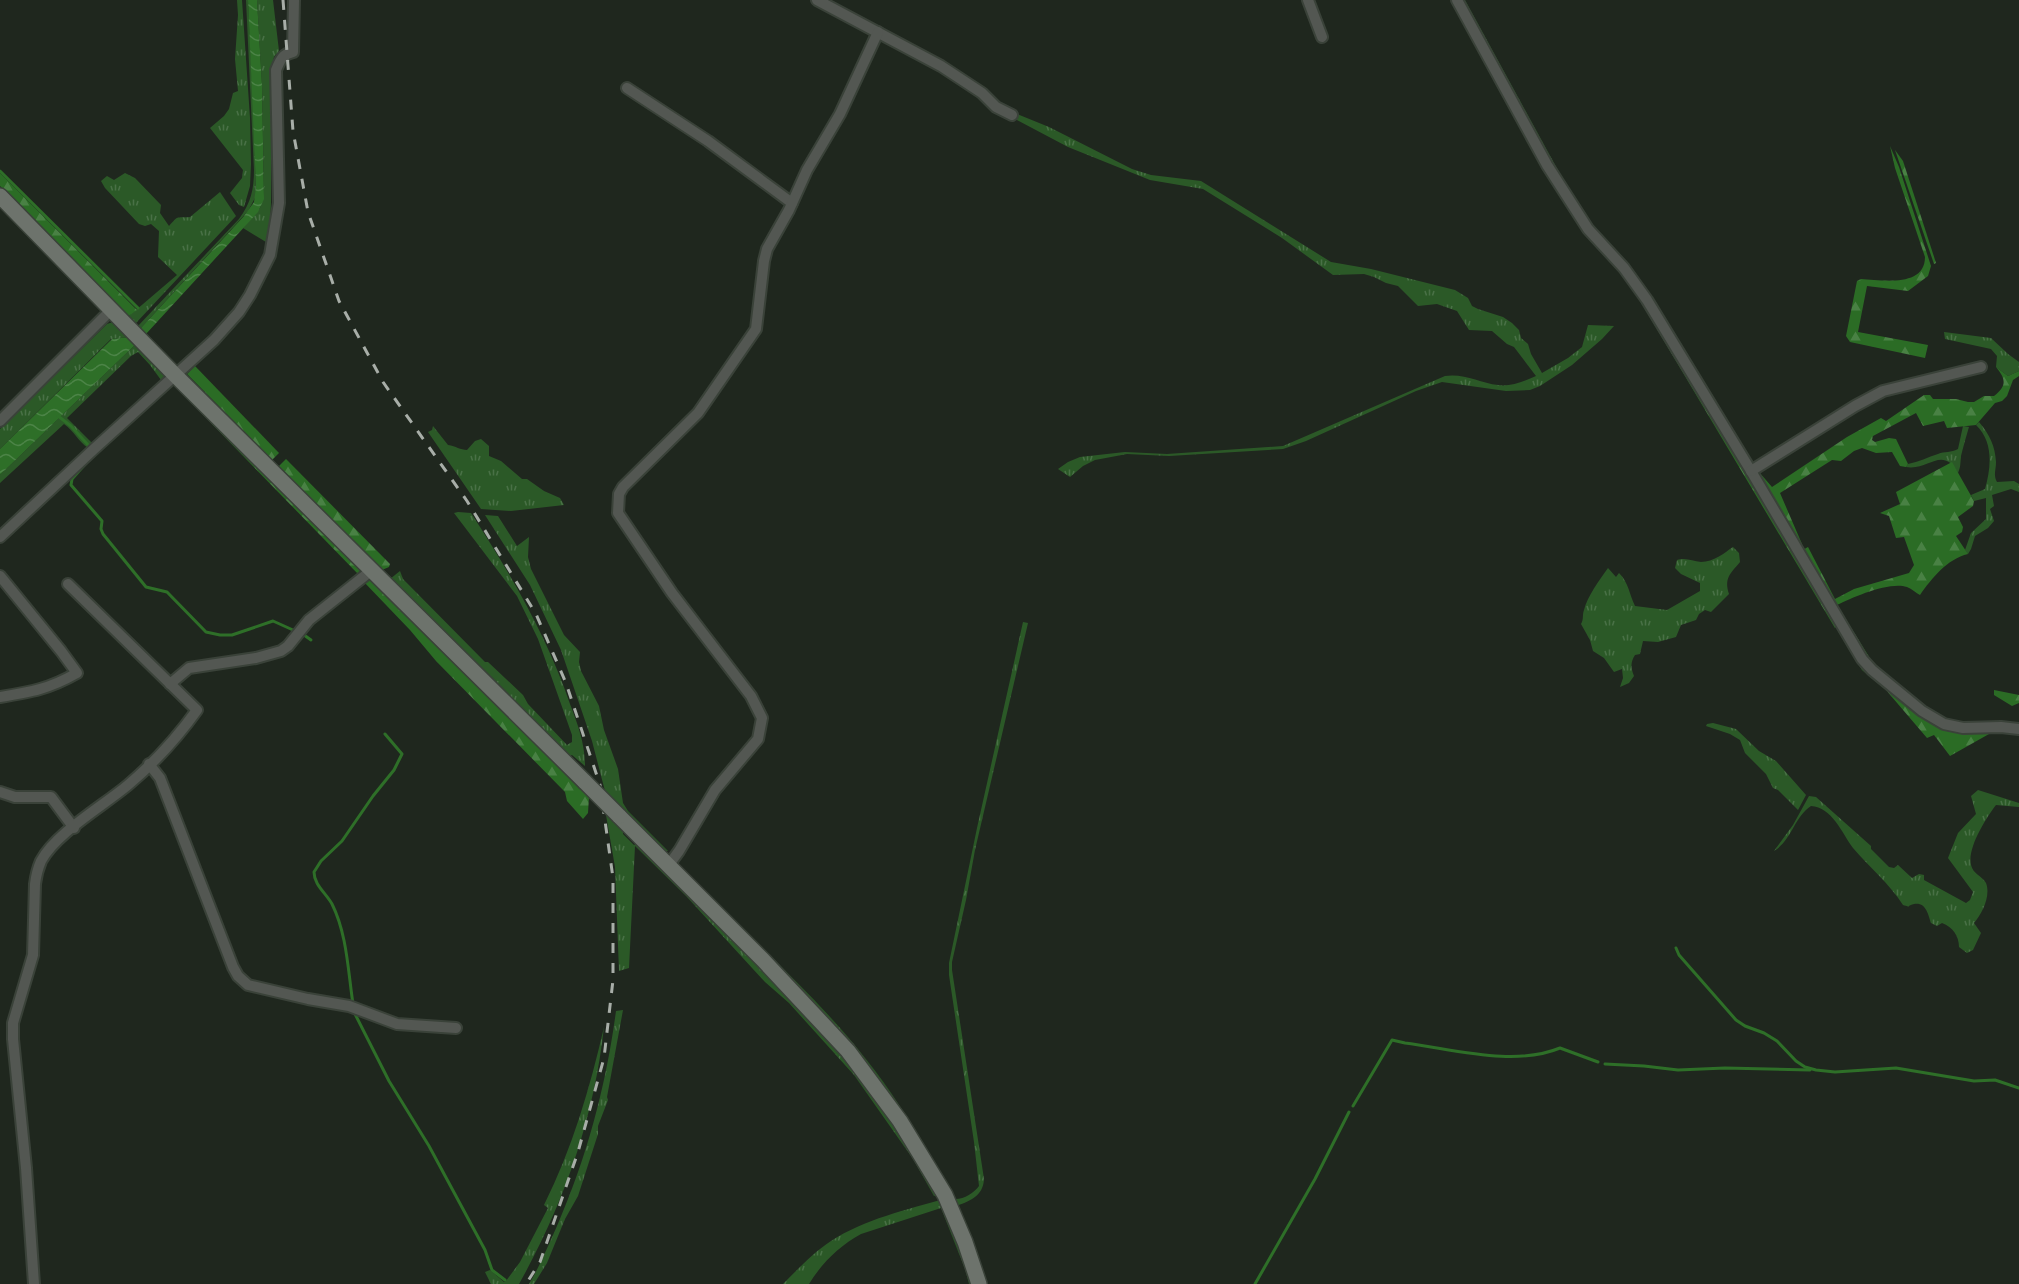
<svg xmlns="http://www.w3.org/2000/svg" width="2019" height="1284" font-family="Rubik,sans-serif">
<defs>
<pattern id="grass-tufts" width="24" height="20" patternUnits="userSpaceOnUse" patternTransform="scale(1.5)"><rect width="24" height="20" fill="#2b5927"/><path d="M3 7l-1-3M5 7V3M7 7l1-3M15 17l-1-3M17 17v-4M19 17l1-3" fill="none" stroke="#497146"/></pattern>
<pattern id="forest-firs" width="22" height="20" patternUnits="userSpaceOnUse" patternTransform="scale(1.5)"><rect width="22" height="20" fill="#2b6c25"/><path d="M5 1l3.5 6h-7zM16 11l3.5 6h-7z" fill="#498144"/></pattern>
<pattern id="water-waves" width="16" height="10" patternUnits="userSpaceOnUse" patternTransform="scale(1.5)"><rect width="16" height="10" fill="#2e6f28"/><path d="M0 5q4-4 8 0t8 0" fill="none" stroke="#4c8447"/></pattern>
</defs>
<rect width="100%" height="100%" fill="#1f271e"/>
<!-- grass -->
<g fill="url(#grass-tufts)">
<path d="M237 0H242L250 118 251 164 250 186 244 207 239 205 230 193 242 178 243 170 210 128 224 116 229 109 233 93 238 91 235 59 238 15Z"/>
<path d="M246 0H248L255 139 256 196 248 211 140 329 138 326 239 219C251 203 254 189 254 170Z"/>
<path d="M257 0H273L279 51 274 57 271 71V203L270 226 266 242 243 228 260 208 264 194 262 85Z"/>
<path d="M1460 0H1465L1589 227 1550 165Z"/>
<path d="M1017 114 1049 127 1132 169 1151 175 1201 181 1331 262 1371 269 1455 290 1468 298 1472 306 1478 309 1503 317 1512 323 1519 330 1521 338 1528 344 1531 354 1542 373 1568 358 1582 347 1588 325 1614 326 1602 339 1572 365 1540 386 1530 390 1506 391 1442 382 1416 391 1306 441 1283 449 1169 456 1127 454 1095 460 1083 466 1070 477 1058 469 1068 462 1080 457 1125 452 1167 454 1283 446 1445 376C1464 373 1480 383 1498 385 1510 387 1525 381 1536 376L1514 347 1507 344 1492 331 1469 330 1457 311 1437 304 1418 306 1398 286 1386 283 1374 277 1364 274 1333 275 1282 238 1203 189 1150 180 1068 147 1015 119Z"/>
<path d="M125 173 135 178 161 205 160 213 169 226C179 215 175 218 190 217L220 192 236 216 136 323 129 316 177 275 158 257 159 231 151 224 145 226 139 224 105 188 101 181 107 176 114 180Z"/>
<path d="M113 322 130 337 111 339 0 449V429L107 324Z"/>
<path d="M1944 332 1991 338 2008 354 2019 362V371L2008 376 1996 367 1997 356 1991 349 1945 339Z"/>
<path d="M136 344 170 373 161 380 150 365 138 352 131 356 67 418 93 444 88 448C78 441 74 431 64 424L0 483V475Z"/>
<path d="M1979 422C1990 435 1995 446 1996 462 1996 470 1993 475 1997 482L2014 481 2019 484V492L2011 489 1992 495 1994 506 1990 509 1994 521 1988 528 1975 536 1971 549 1968 554 1965 550 1971 533 1986 519V498L1974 501 1971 495 1985 489C1991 468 1994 442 1976 425Z"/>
<path d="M433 426 448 445C456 446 460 450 467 450L475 441 481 439 489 446V456L501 461 522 479H527L544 491 560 498 564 505 511 511 481 509 428 432 432 430Z"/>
<path d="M1963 426 1969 427C1968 430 1961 455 1961 457 1960 464 1961 466 1958 473 1942 445 1929 471 1906 467L1908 464C1919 462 1928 457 1938 454 1945 451 1951 453 1958 449Z"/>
<path d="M458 512 471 513C510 573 547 636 570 704 578 725 585 744 585 766L572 755 568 757 390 579 400 571 403 579 485 662H488L523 695 528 704 567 745 572 742V735L538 639 517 596 454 513Z"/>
<path d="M485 515 498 516 517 546 529 537 528 557 531 569 564 635 580 652 579 662 581 671 599 706 604 730 618 769 623 803 628 811 668 851H660L605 791 592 741 561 650 530 585Z"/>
<path d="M1733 547 1739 553 1740 562C1730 574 1724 578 1729 594L1711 612 1705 610 1699 614 1696 620 1681 625 1676 637 1658 642 1643 641 1640 654 1635 655C1630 663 1631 668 1634 676L1629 683 1620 687 1623 678 1622 669 1614 672 1604 658 1593 651 1590 640 1581 624C1584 619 1582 616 1584 610 1587 597 1600 579 1608 568L1616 577 1619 573C1629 583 1629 594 1635 606L1667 610 1700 591V583L1681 574 1675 568 1677 560C1686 557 1692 561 1701 562 1714 562 1724 553 1733 547Z"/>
<path d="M1023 622 1028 623 975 850 966 900 952 962V970L984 1179C983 1197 969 1201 954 1207L909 1125 682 870C732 919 784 967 831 1018 881 1072 921 1134 954 1199 963 1200 974 1193 979 1186L974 1142 949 975V963L977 828Z"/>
<path d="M1713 723 1736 729 1759 751 1776 761 1806 795 1798 810 1778 790 1773 788 1766 774 1745 753 1740 740 1730 734 1706 726 1707 724Z"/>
<path d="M1978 790 2019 803V807L1996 805C1986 818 1967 848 1971 865 1973 874 1982 876 1986 883 1991 896 1982 914 1974 923L1981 933 1973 950 1967 953 1959 947C1959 936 1953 927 1942 923L1937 926 1931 923C1928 914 1926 902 1914 904 1903 907 1914 908 1903 905 1889 883 1870 868 1853 848 1842 833 1832 807 1811 806 1794 817 1792 840 1774 851L1793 825 1809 796 1816 797 1871 846V849L1889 867 1894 868 1898 865 1912 878 1919 874 1924 875V880L1966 903 1970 900 1973 892 1948 858 1958 833 1976 814 1971 796Z"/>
<path d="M606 815 623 831V834L634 845 637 843 720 923 863 1076 940 1195 934 1196 913 1159 854 1075 789 1003 765 982 686 896 635 846 629 968 619 971 615 867Z"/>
<path d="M623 1010 607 1097 608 1100 598 1126V1134L578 1196 565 1219 547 1263 534 1284H529C540 1266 548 1246 557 1226 587 1157 606 1086 616 1011Z"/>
<path d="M604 1027C594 1118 564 1204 519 1284H491L485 1272 490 1270 504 1282 506 1281 520 1262 548 1208 544 1205C572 1149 590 1088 604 1027Z"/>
<path d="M944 1199 975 1284H969L965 1269 941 1208 861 1234C839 1246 822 1263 809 1284H783C798 1269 814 1252 831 1241 865 1219 906 1210 944 1199Z"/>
</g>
<!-- forest -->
<g fill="url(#forest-firs)">
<path d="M1890 146 1899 167 1931 266 1928 276 1908 291 1867 286 1858 332 1928 345 1925 358 1850 342 1846 336 1857 281 1861 279C1881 280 1925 288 1925 257L1895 168Z"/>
<path d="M1895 150 1903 161 1936 263 1934 264Z"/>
<path d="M0 173 137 310 129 316 0 186Z"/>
<path d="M1647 303 1838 625 1835 628 1642 304Z"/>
<path d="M195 366 279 453 272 460 187 374Z"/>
<path d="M1996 367 2008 376 2019 371V376L2013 380 2007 396 2002 401 1995 403 1976 425 1947 428 1944 421 1923 426 1916 413 1873 436 1872 440 1875 442 1889 438 1896 439 1908 464 1906 467 1900 466 1892 452 1876 453 1862 448 1854 451 1841 461 1832 460 1780 493 1802 544 1798 546 1756 474 1759 472 1772 487 1847 437 1881 418 1886 421 1924 395H1930L1933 399H1956L1968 402H1974L1984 396H1994C2007 386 2006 379 1996 367Z"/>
<path d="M172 383 365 568 358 574Z"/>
<path d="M286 459 390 564 389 567 382 570 279 466Z"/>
<path d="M1952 462 1974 501 1973 506 1958 517 1963 527 1962 532 1956 536 1968 554C1947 559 1932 578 1920 595 1916 593 1912 589 1907 587 1890 581 1853 597 1837 605L1876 668 1873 669 1801 551 1808 547 1835 599 1854 589 1909 573 1914 565 1904 537 1896 538 1889 516 1880 513 1900 504 1896 492Z"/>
<path d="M372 575 589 797 588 813 583 819 567 801 565 792 436 661 410 630 364 582Z"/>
<path d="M1840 628 1863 668 1925 718 2019 732V734H1989L1950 756 1934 735 1927 738 1886 690 1862 670 1838 631Z"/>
<path d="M1994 690 2019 695V703L2012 706 1994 695Z"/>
</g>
<!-- water -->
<g fill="url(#water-waves)">
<path d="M248 0H257L262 85 264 199 258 212 146 334 140 329 244 216 254 202 256 187Z"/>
<path d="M130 337 136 344 0 475V449L112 339Z"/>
</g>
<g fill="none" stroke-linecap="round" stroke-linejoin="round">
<!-- stream -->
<g stroke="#2e6f28" stroke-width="3">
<path d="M0 171 138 308"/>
<path d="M58 416 71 426 89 446"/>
<path d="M87 462 72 479 71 485 102 521 101 529 103 534 146 587 167 592 206 632 220 635H232L273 621 293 630"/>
<path d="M304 635 311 640"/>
<path d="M1676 948 1679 955 1736 1020 1745 1026 1764 1033 1777 1041 1796 1061 1805 1067 1816 1070 1835 1072 1896 1068 1974 1081 1995 1080 2019 1088"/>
<path d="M353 1004C348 971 347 934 332 904 326 893 314 885 314 872L321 861 342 841 373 796 394 770 402 754 385 734"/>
<path d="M354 1012 389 1081 429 1146 485 1250 492 1270 505 1280"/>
<path d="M1605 1064 1644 1066 1678 1070 1725 1068 1810 1070"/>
<path d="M1353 1106 1392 1040 1405 1043C1453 1049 1514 1067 1560 1048L1598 1062"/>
<path d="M1255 1284 1315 1179 1349 1112"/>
</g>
<defs>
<g id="street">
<path d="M817 0 941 66 982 93 996 107 1012 115"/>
<path d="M1308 0 1322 37"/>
<path d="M1457 0 1547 165 1588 229 1624 268 1647 300 1751 471 1862 659 1872 670 1922 711 1944 724 1963 728 2001 727 2019 729"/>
<path d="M627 88 708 141 792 203"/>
<path d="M0 421 112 309"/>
<path d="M1751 471 1855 406 1883 391 1981 367"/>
<path d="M0 537 94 449 214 340 239 312 250 295 270 255 279 203 276 70C280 61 282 54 293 52L294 0"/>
<path d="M0 576 61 651 77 673C49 689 31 692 0 697"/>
<path d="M170 684 189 668 256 658 281 651 288 646 309 620 372 570"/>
<path d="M149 764 160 778 233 967 238 976 248 985 308 999 349 1006 397 1024 456 1028"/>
<path d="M0 792 15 797H51L74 828"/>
<path d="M668 866 679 851 715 790 758 739 762 718 751 696 672 593 618 513 619 494 623 487 698 413 756 329 764 261 767 249 789 210 807 170 840 114 878 32"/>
<path d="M34 1284 26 1168 13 1039V1023L33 955 35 884C36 876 38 868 41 861 56 833 103 806 128 785 154 763 177 738 197 710L68 584"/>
</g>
<g id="secondary">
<path d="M0 196 175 375 585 782"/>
<path d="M619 816 763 960 848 1051 900 1121 945 1195 965 1242 979 1284"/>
</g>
</defs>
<!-- street casing -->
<use href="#street" stroke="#3a4239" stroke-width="14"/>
<!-- secondary casing -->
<use href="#secondary" stroke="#3a4239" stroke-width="18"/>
<!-- street -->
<use href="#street" stroke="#535752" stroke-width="10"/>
<!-- secondary -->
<use href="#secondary" stroke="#6d736c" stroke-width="15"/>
<!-- rail -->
<path stroke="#a8aea8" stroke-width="3" stroke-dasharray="10 10" stroke-linecap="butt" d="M283 0 293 131 308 212 339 301 383 382 467 501 536 614 566 683 600 785 613 878V980L604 1058 578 1152 540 1262 526 1284"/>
<defs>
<path id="secondary-bridge" d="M585 782 619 816"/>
</defs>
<!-- secondary-bridge casing -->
<use href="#secondary-bridge" stroke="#3a4239" stroke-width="18" stroke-linecap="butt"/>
<!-- secondary-bridge -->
<use href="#secondary-bridge" stroke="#6d736c" stroke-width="15"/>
</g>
</svg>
